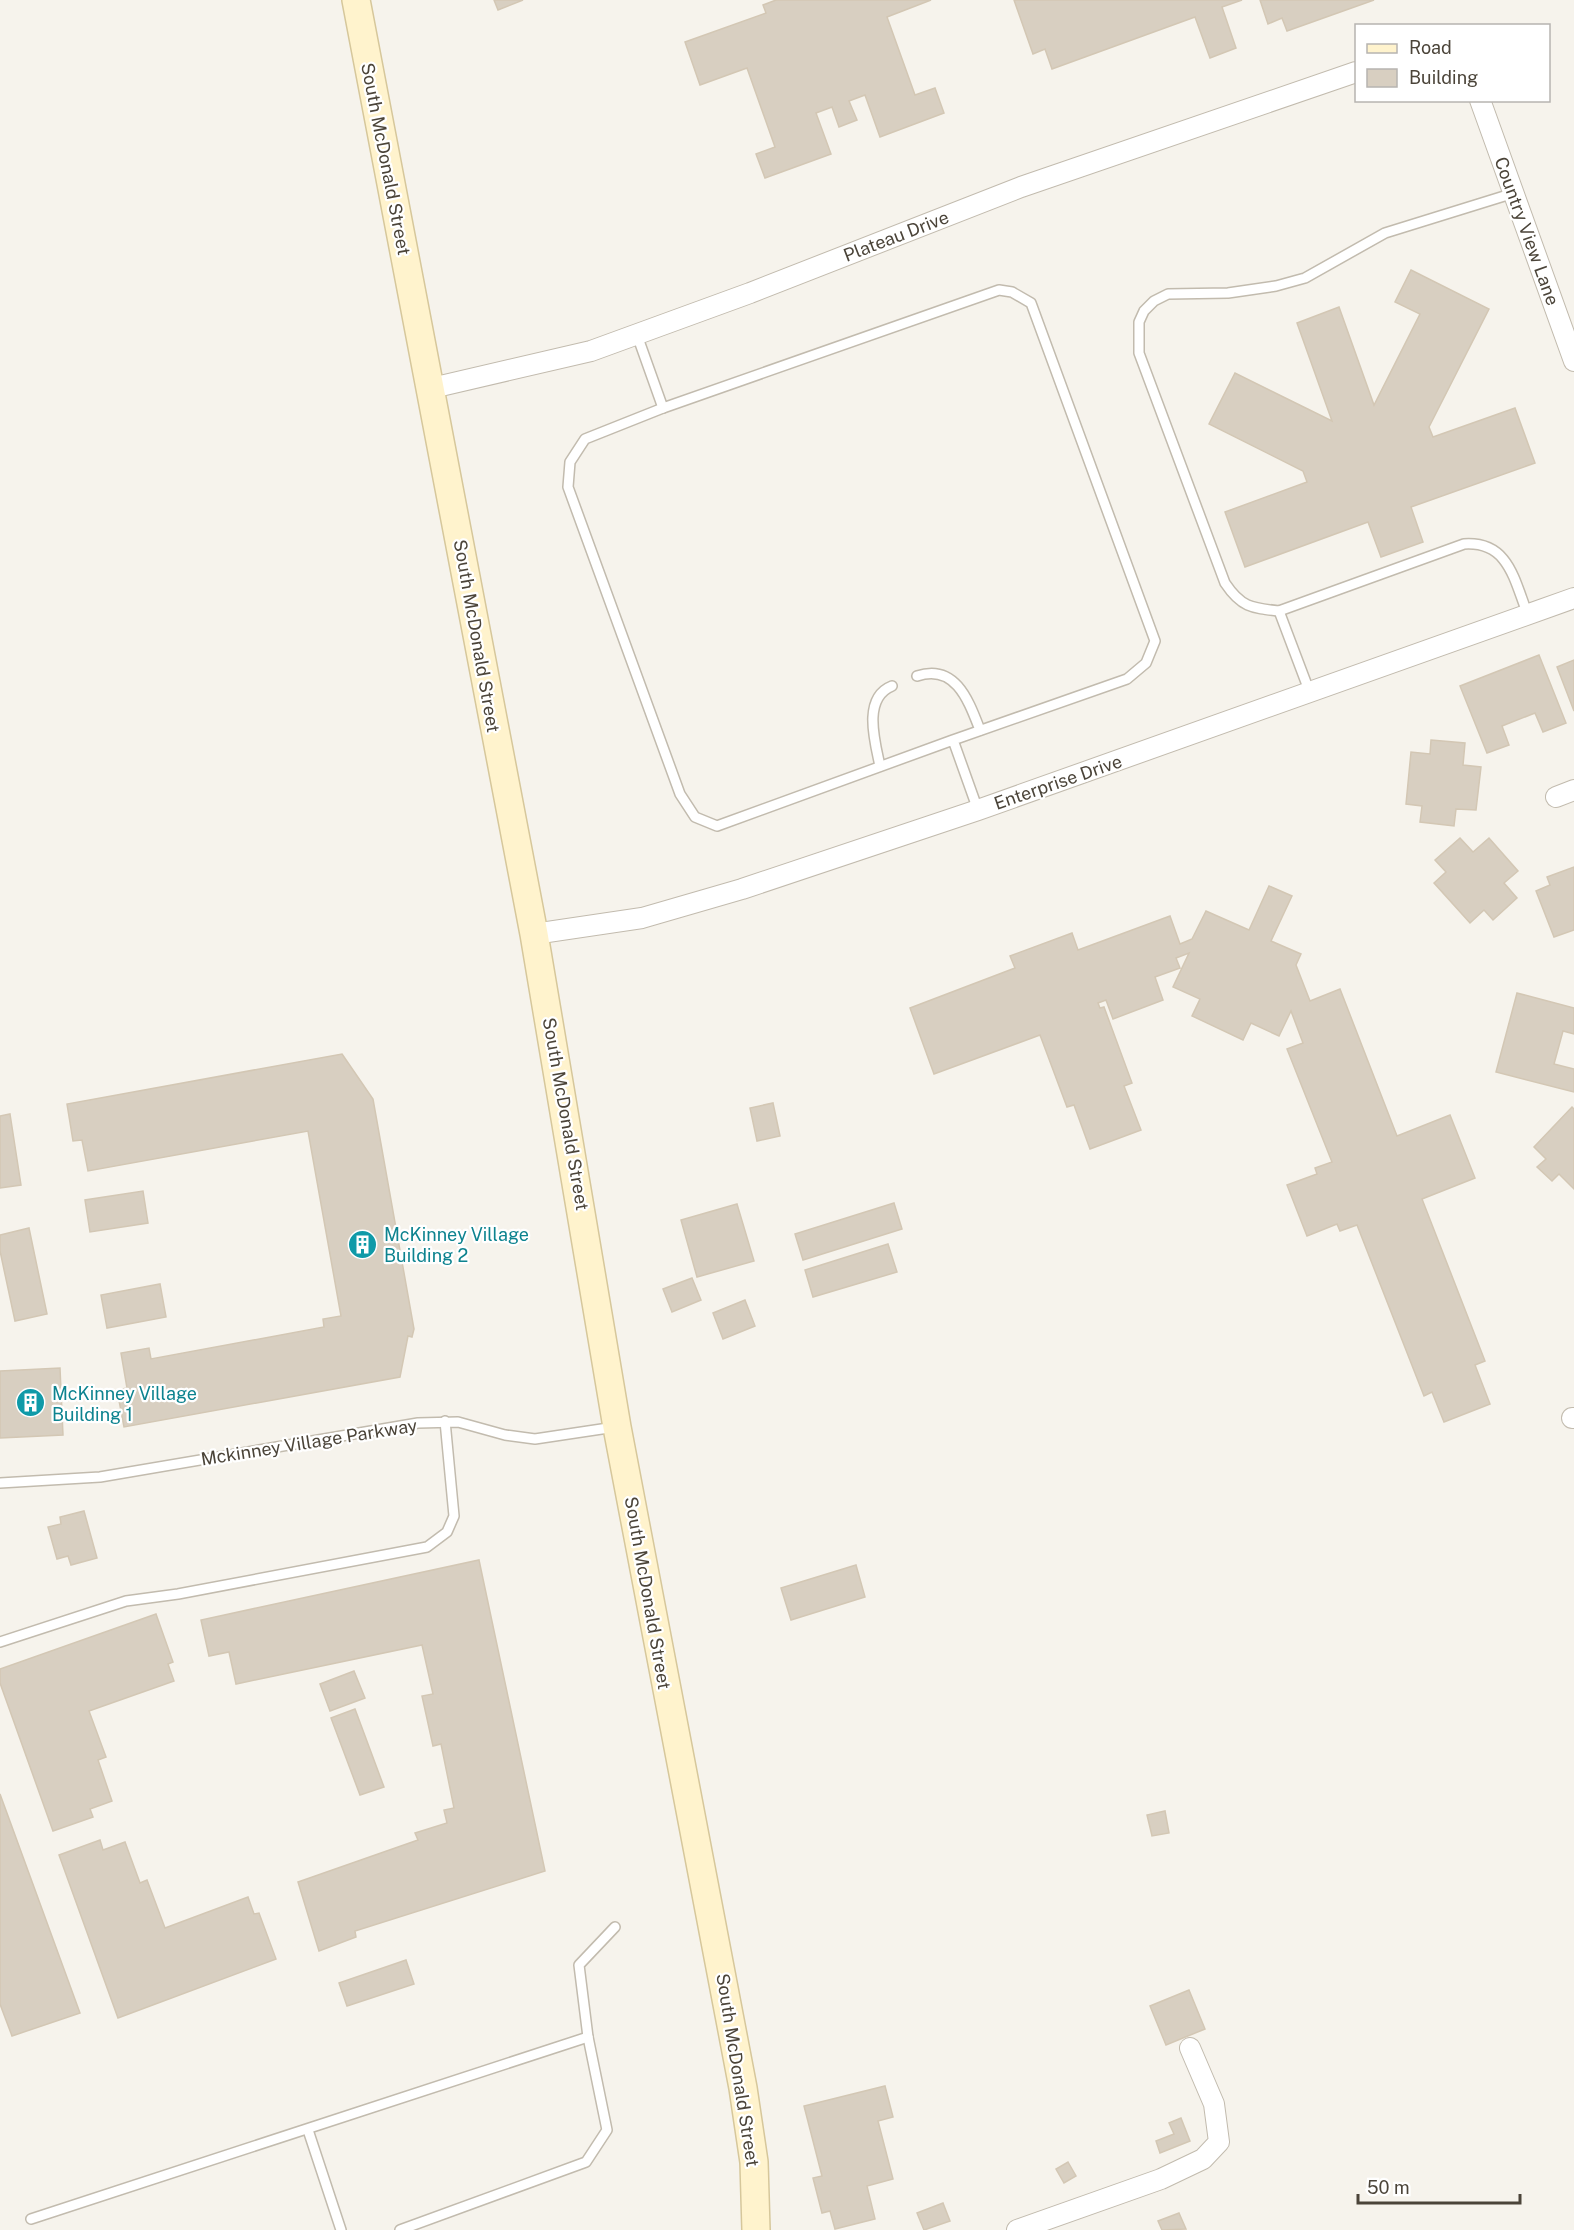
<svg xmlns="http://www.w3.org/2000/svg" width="1574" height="2230" font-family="'Public Sans',sans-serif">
<rect width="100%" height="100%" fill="#f6f3ec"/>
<!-- building -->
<g fill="#d8cfc1" stroke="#d3c7b4" stroke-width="1.5">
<path d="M494 0H523L498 10Z"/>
<path d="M776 0H931L887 17 915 95 935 88 944 113 880 137 865 95 849 101 857 120 839 127 832 107 816 113 831 154 765 178 756 154 775 147 747 68 700 85 685 42 766 13 763 5Z"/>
<path d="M1014 0H1242L1222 7 1236 48 1210 58 1195 17 1052 69 1045 49 1033 54Z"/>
<path d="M1260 0H1374L1287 31 1282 18 1268 24Z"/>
<path d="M1411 270 1489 309 1429 427 1433 437 1515 408 1535 463 1411 507 1423 542 1381 557 1368 522 1245 567 1225 512 1307 482 1303 471 1209 424 1235 373 1332 421 1297 323 1339 307 1374 405 1420 314 1395 302Z"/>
<path d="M1539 655 1566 723 1543 732 1535 713 1502 726 1509 745 1487 753 1460 686Z"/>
<path d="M1574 660V711L1557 667Z"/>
<path d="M1431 740 1465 743 1463 765 1481 767 1476 810 1456 809 1454 826 1420 822 1422 806 1406 804 1411 752 1430 754Z"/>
<path d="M1460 838 1473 852 1489 838 1518 871 1504 883 1517 898 1493 920 1484 910 1470 923 1434 883 1446 872 1435 860Z"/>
<path d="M1574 867V930L1554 937 1536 891 1550 885 1547 877Z"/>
<path d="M1269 886 1292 896 1271 941 1301 954 1296 965 1310 1001 1340 989 1397 1136 1450 1115 1475 1178 1422 1199 1485 1361 1475 1365 1490 1404 1444 1422 1432 1392 1424 1396 1357 1225 1340 1231 1337 1224 1307 1236 1287 1185 1317 1174 1315 1168 1332 1162 1287 1049 1303 1043 1291 1011 1279 1036 1251 1023 1243 1040 1192 1016 1200 999 1173 987 1189 953 1176 958 1180 968 1155 977 1163 1000 1113 1019 1106 1000 1098 1003 1100 1008 1104 1007 1132 1083 1124 1086 1141 1130 1090 1149 1074 1105 1067 1107 1040 1035 934 1074 910 1008 1015 968 1010 956 1072 933 1078 950 1170 916 1180 944 1192 939 1206 911 1249 930Z"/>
<path d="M1517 993 1574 1008V1034L1563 1031 1554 1064 1574 1069V1092L1496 1072Z"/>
<path d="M342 1054 373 1099 414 1329 412 1337 408 1336 400 1377 124 1427 117 1390 127 1388 121 1353 149 1348 151 1359 324 1327 323 1319 341 1316 308 1131 88 1171 82 1140 73 1141 67 1104Z"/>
<path d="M773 1103 780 1136 757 1141 750 1108Z"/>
<path d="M1572 1107 1574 1109V1189L1559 1174 1552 1181 1537 1167 1546 1159 1534 1147Z"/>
<path d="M10 1114 21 1185 0 1188V1116Z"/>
<path d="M143 1191 148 1223 90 1232 85 1200Z"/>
<path d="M894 1203 902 1229 803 1260 795 1234Z"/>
<path d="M737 1204 754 1261 697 1277 681 1220Z"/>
<path d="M29 1228 47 1314 15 1321 0 1251V1235Z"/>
<path d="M888 1244 897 1272 813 1297 805 1270Z"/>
<path d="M692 1278 701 1300 672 1312 663 1289Z"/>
<path d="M160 1284 166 1317 107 1328 101 1295Z"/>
<path d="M745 1300 755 1326 723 1339 713 1313Z"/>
<path d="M60 1368 63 1435 0 1438V1371Z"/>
<path d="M84 1511 97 1558 71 1565 68 1556 57 1559 48 1527 61 1524 60 1517Z"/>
<path d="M479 1560 545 1871 355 1931 356 1937 319 1951 298 1882 418 1840 415 1833 447 1823 444 1810 454 1808 441 1744 433 1746 422 1696 433 1694 422 1645 236 1684 229 1652 209 1656 201 1620Z"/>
<path d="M856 1565 865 1597 791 1620 781 1588Z"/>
<path d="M156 1614 173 1662 168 1664 174 1681 89 1711 106 1757 98 1760 112 1801 90 1809 93 1817 53 1831 0 1683V1669Z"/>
<path d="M354 1671 365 1698 330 1711 320 1684Z"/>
<path d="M355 1709 384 1787 360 1795 331 1718Z"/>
<path d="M0 1794 80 2013 12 2036 0 2004Z"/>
<path d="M1165 1811 1169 1833 1152 1836 1147 1815Z"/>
<path d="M100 1840 103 1850 125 1842 140 1883 147 1880 165 1928 248 1897 254 1914 259 1913 276 1959 118 2018 59 1855Z"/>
<path d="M406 1960 414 1984 347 2006 339 1983Z"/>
<path d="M1189 1990 1205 2029 1166 2045 1150 2006Z"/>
<path d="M885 2086 893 2117 878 2121 893 2179 867 2186 875 2219 835 2229 830 2211 822 2213 813 2178 822 2176 804 2106Z"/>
<path d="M1181 2118 1190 2141 1160 2153 1156 2141 1174 2134 1169 2123Z"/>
<path d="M1068 2162 1076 2176 1064 2183 1056 2169Z"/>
<path d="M943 2203 950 2221 924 2230 917 2213Z"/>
<path d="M1179 2213 1186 2229 1162 2230 1158 2221Z"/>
</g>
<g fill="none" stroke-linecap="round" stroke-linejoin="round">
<defs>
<g id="lane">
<path d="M1514 193 1385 233 1305 278 1276 286 1228 293 1168 294 1154 301 1144 311 1139 322V353L1225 583C1241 607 1251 608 1279 611L1464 544C1509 541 1514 580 1528 615"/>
<path d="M637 335 663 408"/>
<path d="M1279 611 1310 693"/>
<path d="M917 676C956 663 969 702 980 730"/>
<path d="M953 740 717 826 695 817 680 794 568 487 570 462 585 439 663 408 999 290 1012 292 1031 303 1155 641 1146 663 1127 679 953 740 978 810"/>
<path d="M880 766C875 742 862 698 892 686"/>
<path d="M0 1483 100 1477 418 1423 458 1422 505 1435 535 1439 615 1427"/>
<path d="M0 1642 126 1601 178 1594 427 1547 447 1532 454 1516 445 1421"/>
<path d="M308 2130 341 2230"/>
<path d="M31 2219 588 2037"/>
<path d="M400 2230 586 2162 607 2130 588 2037 579 1965 615 1927"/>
</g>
<g id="street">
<path d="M1480 100 1574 361"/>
<path d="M432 388 591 351 750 293 1021 187 1356 72"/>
<path d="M1556 797 1574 790"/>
<path d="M534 934 642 918 742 889 978 810 1574 598"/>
<path d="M1572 1418H1574"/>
<path d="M1017 2230 1161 2179 1203 2159 1219 2142 1214 2104 1190 2048"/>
</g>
<path id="secondary" d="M356 0 534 934 617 1427 743 2088 754 2162 756 2230"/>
</defs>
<!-- lane casing -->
<use href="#lane" stroke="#c2bbae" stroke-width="12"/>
<!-- street casing -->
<use href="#street" stroke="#c2bbae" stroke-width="22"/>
<!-- secondary casing -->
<use href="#secondary" stroke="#d6c79b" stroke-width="30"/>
<!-- lane -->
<use href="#lane" stroke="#fff" stroke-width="9"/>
<!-- street -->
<use href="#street" stroke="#fff" stroke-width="20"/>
<!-- secondary -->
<use href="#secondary" stroke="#fff3cd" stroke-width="27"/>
</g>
<!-- icons -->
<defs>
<symbol id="building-disc" viewBox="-11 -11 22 22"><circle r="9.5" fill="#0f9aa8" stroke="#fff"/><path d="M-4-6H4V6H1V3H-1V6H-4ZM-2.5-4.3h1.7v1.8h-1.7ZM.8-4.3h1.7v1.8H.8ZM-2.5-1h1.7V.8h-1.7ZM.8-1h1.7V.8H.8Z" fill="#fff"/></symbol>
</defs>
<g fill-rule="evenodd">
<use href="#building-disc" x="346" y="1228" width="33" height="33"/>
<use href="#building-disc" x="14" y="1386" width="33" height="33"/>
</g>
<g text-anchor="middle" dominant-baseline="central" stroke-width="4.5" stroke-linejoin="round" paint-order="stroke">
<!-- street labels -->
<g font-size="18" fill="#4b4439" stroke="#fff">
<text transform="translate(386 159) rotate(79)">South McDonald Street</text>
<text transform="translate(1527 231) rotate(70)">Country View Lane</text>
<text transform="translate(896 236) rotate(-21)">Plateau Drive</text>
<text transform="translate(477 636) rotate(80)">South McDonald Street</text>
<text transform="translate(1058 782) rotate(-19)">Enterprise Drive</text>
<text transform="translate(566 1114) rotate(80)">South McDonald Street</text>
<text transform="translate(309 1442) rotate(-9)">Mckinney Village Parkway</text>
<text transform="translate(648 1593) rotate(80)">South McDonald Street</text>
<text transform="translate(738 2070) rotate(81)">South McDonald Street</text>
</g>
<!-- culture labels -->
<g font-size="18" fill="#0d838f" stroke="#fff" text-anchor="start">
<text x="384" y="1234">McKinney Village<tspan x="384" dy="21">Building 2</tspan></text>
<text x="52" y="1393">McKinney Village<tspan x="52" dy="21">Building 1</tspan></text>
</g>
</g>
<!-- legend -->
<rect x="1355" y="24" width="195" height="78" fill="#ffffff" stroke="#b7b4b0" stroke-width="1.5"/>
<rect x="1367" y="44" width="30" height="9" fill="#fff3cd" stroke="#b7b4b0" stroke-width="1.5"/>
<text x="1409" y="54" font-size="18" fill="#4b4439">Road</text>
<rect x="1367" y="69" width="30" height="18" fill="#d8cfc1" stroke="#b7b4b0" stroke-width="1.5"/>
<text x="1409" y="84" font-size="18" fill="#4b4439">Building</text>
<!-- scale -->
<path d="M1358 2194v9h162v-9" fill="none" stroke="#4b4439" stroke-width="3"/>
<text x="1367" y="2194" font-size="18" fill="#4b4439" stroke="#ffffff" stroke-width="4.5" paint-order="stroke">50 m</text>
</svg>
